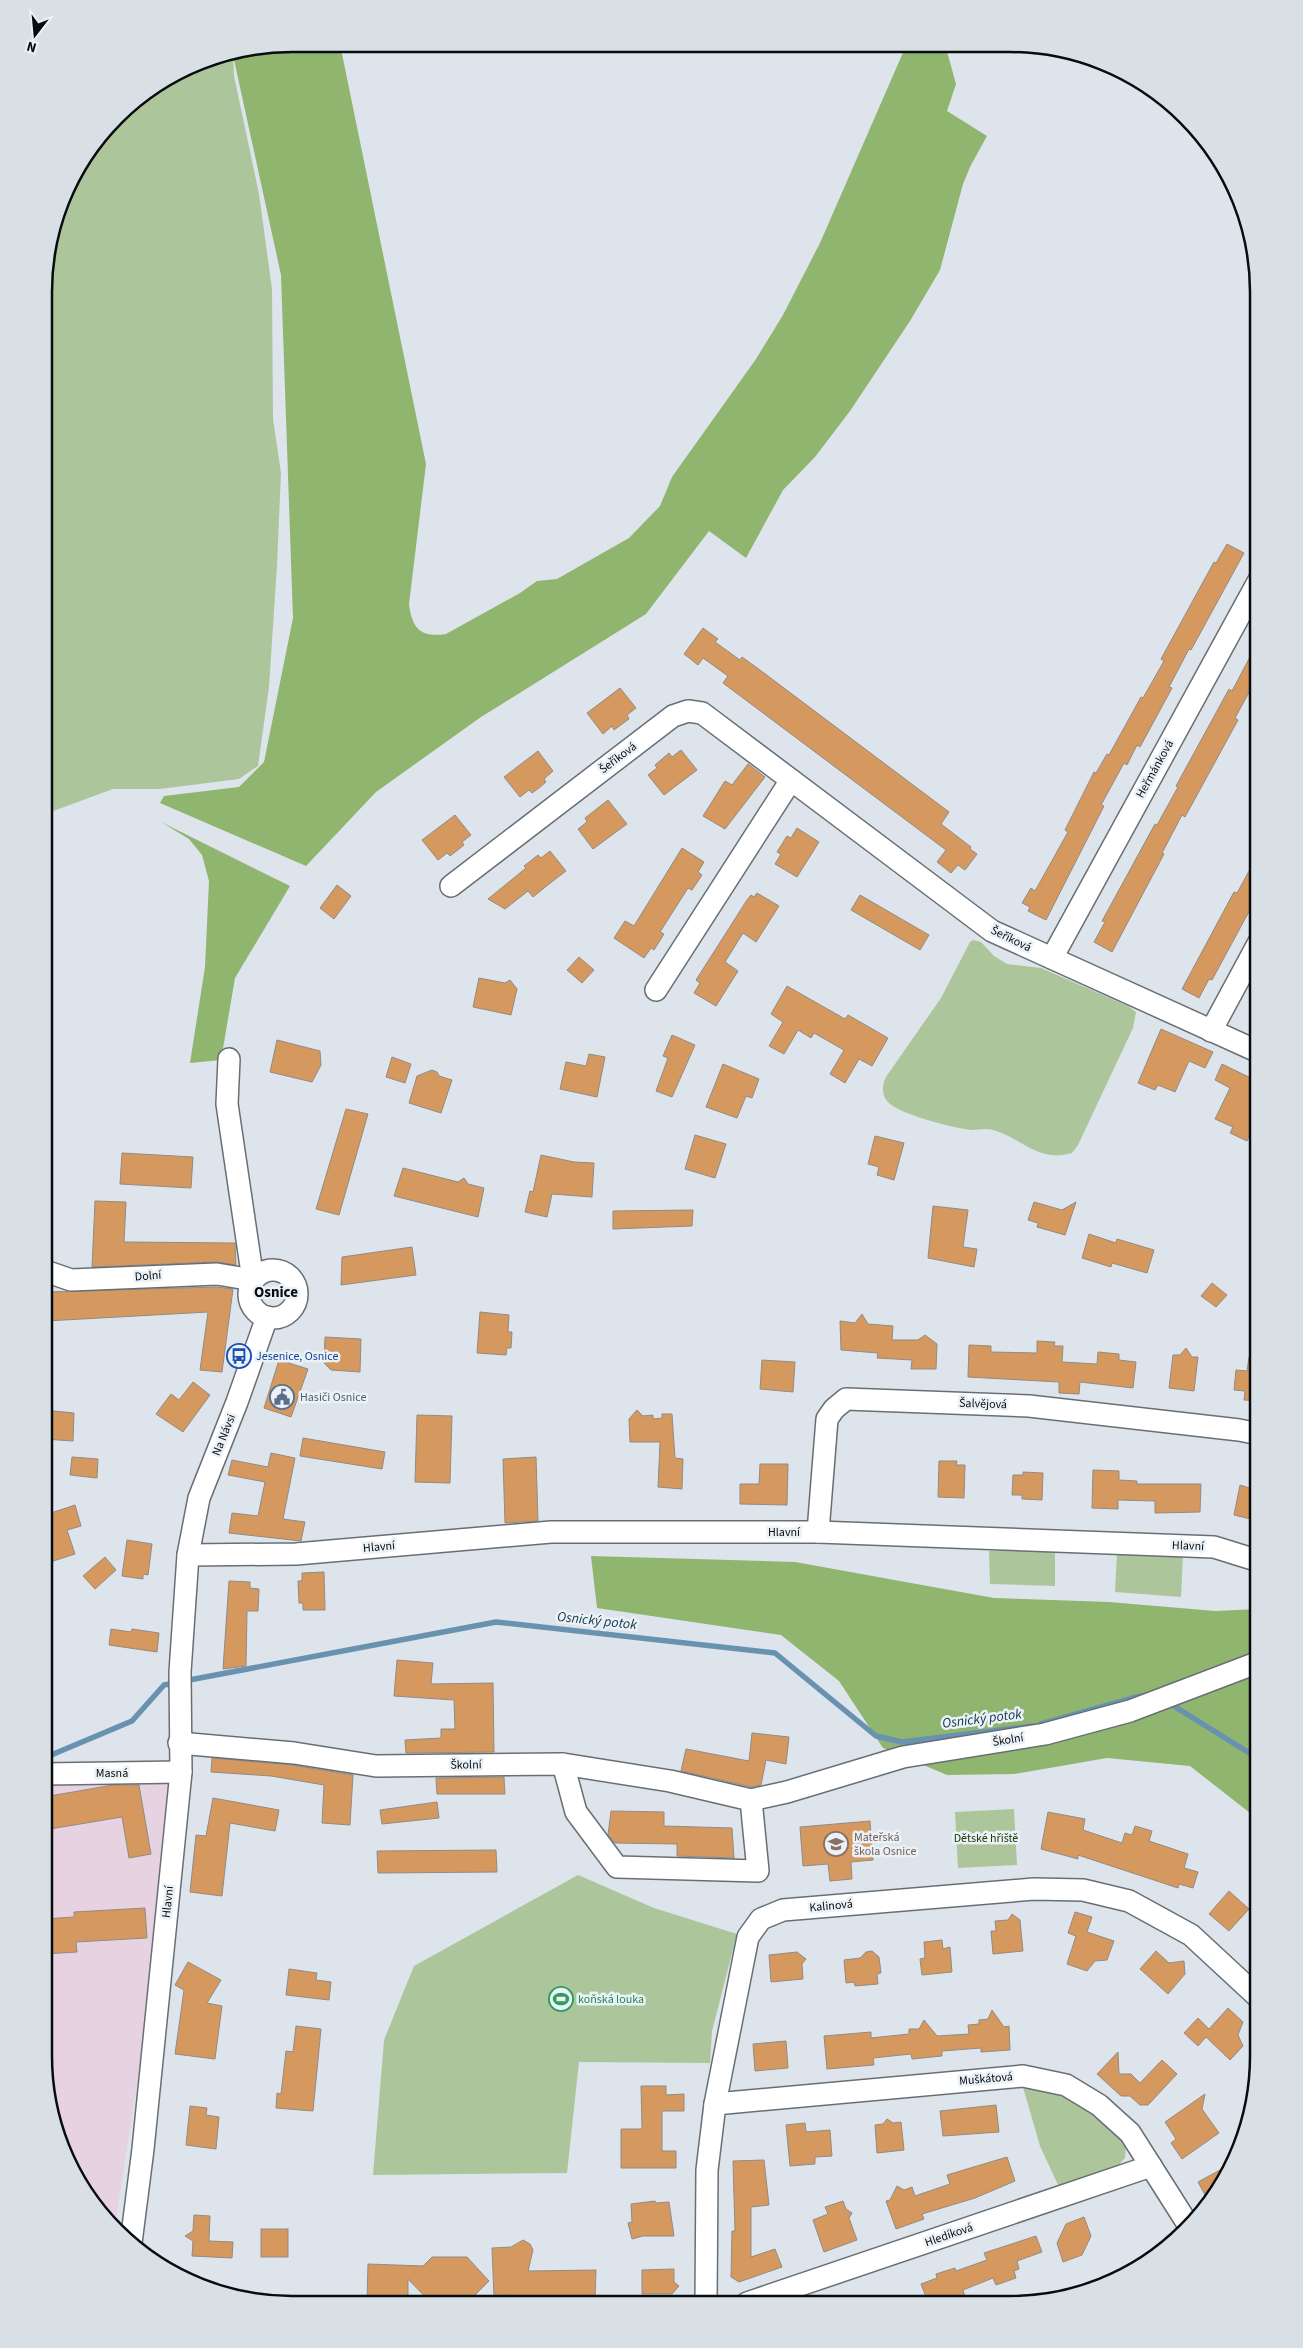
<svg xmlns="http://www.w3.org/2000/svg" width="1303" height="2348" font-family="'Source Sans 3',sans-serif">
<rect width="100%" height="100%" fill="#dde4eb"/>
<!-- industrial -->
<path fill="#e7d2e1" d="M158 1775 171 1786 141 2058 115 2225 86 2194 57 2136 44 2056V1776Z"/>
<!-- green -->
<g fill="#adc59b">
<path d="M233 56 234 76 259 194 272 289 273 419 281 473 277 565 269 687 258 766 239 779 160 789H113L45 814 46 260 69 182 128 106 197 63Z"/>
<path d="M973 940 981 942 994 956 1007 964 1041 968 1128 1006 1136 1012 1133 1028 1078 1145 1072 1153C1038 1163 1022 1138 993 1130 986 1128 978 1130 971 1130 954 1128 898 1114 888 1102 881 1094 882 1085 886 1077L941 998 970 942Z"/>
<path d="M1055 1550V1586L990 1584 989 1551Z"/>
<path d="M1117 1554 1183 1556 1181 1597 1115 1592Z"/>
<path d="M1014 1809 1017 1865 958 1868 955 1812Z"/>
<path d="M578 1875 654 1908 737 1934 712 2031 710 2063 579 2062 567 2173 373 2175 384 2040 414 1966Z"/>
<path d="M1023 2087 1051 2090 1084 2104 1126 2144 1125 2158 1115 2169 1059 2187 1040 2146Z"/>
</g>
<!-- forest -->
<g fill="#8fb56f">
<path d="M292 44H340L426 464 409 604C412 628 420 638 446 634L520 593 537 581 557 579 629 538 660 506 672 477 756 359 783 315 820 243 905 48H946L956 84 947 111 987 136 971 165 963 184 940 270 910 321 850 411 815 457 783 490 746 558 709 531 646 614 481 717 376 792 306 866 160 803 164 796 239 787 264 762 293 618 281 275 233 55Z"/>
<path d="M161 822 290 886 235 978 221 1060 190 1063 205 967 209 881 202 855 189 839Z"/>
<path d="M591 1556 795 1562 994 1598 1109 1602 1215 1611 1259 1609V1690L1255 1694 1259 1706V1820L1190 1766 1107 1758 1014 1774 947 1775 883 1748 839 1681 781 1635 597 1608Z"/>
</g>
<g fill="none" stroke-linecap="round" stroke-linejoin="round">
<!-- stream -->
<g stroke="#6892b0" stroke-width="5.5">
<path d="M184 1681 496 1622 775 1653 876 1736 902 1742 1032 1726"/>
<path d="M1169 1703 1259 1759"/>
<path d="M1041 1724 1140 1696"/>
<path d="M44 1758 132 1721 164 1685 175 1683"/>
</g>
</g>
<!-- building -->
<g fill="#d5985e" stroke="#928b85">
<path d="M1227 544 1244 553 1191 650 1189 649 1169 687 1172 688 1140 747 1137 745 1127 765 1124 763 1101 805 1104 806 1046 920 1028 911 1030 907 1022 903 1031 888 1035 891 1068 832 1065 830 1094 772 1096 773 1107 754 1109 755 1141 697 1143 698 1164 661 1161 659 1214 562 1216 563Z"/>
<path d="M703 628 718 639 715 642 740 660 742 657 760 670 949 812 941 824 971 847 970 849 977 854 965 870 958 865 951 873 937 862 946 850 723 683 728 676 703 658 698 665 684 654Z"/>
<path d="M1259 640V674L1235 718 1238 720 1185 817 1182 815 1162 853 1164 854 1112 952 1094 942 1105 922 1102 921 1155 824 1157 825 1178 787 1176 786 1229 689 1232 691Z"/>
<path d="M620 688 636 708 627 715 629 719 614 730 612 726 603 734 587 713Z"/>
<path d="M681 750 697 770 664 795 648 775 657 768 655 765 669 753 672 757Z"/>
<path d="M538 751 553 771 544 779 546 782 539 788 532 793 529 790 520 797 504 777Z"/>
<path d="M748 764 765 777 725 829 703 816 725 781 732 785Z"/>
<path d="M608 800 627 824 593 849 578 829 587 822 585 818Z"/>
<path d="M455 815 471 835 462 842 464 845 450 856 447 853 438 860 422 840Z"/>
<path d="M797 828 819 842 797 877 775 864 781 854 777 852 787 836 791 838Z"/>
<path d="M682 848 704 862 698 872 702 875 692 890 688 888 660 932 664 934 654 950 651 948 644 958 614 938 625 921 634 926Z"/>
<path d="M550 851 566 871 549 884 533 897 528 891 505 909 488 899 526 868 524 866 538 855 541 858Z"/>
<path d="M1259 853V893L1212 980 1209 979 1199 998 1182 989 1234 892 1237 893Z"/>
<path d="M337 885 351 896 334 919 320 908Z"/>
<path d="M757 893 779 906 756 942 743 933 725 962 738 971 716 1006 694 993 700 983 696 980 747 900 751 895 754 897Z"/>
<path d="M860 895 929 935 920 950 851 910Z"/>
<path d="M579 957 594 970 582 983 567 970Z"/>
<path d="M479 978 505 983 510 980 517 989 511 1015 473 1007Z"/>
<path d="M787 986 845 1019 848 1015 888 1038 872 1066 859 1059 845 1083 830 1074 844 1050 814 1033 811 1038 798 1030 784 1054 769 1046 783 1022 771 1014Z"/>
<path d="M1161 1029 1213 1052 1205 1068 1189 1061 1175 1092 1158 1085 1155 1090 1138 1083Z"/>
<path d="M672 1035 695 1045 672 1097 656 1091 668 1058 663 1056Z"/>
<path d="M277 1040 320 1051 321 1065 312 1082 270 1072Z"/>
<path d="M589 1054 605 1057 597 1097 560 1089 566 1062 586 1066Z"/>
<path d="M392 1057 411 1064 405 1083 386 1077Z"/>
<path d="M723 1064 759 1079 752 1098 746 1096 737 1118 706 1107Z"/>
<path d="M1222 1064 1259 1082V1116L1247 1141 1230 1133 1233 1127 1215 1119 1230 1088 1215 1080Z"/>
<path d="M432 1070 437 1072 439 1076 452 1080 441 1113 409 1103 417 1076Z"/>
<path d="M346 1109 368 1114 339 1215 316 1209Z"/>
<path d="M695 1135 726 1144 715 1178 685 1169Z"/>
<path d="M875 1136 904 1143 894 1180 877 1175 879 1167 868 1164Z"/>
<path d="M122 1153 193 1157 191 1188 120 1184Z"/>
<path d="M541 1155 574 1162 594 1163 592 1197 552 1194 547 1217 525 1212 530 1191 533 1192Z"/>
<path d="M403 1168 458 1182 464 1178 468 1184 484 1188 478 1217 394 1196Z"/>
<path d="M95 1201 126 1202 124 1242 235 1243 236 1265 216 1262 92 1267Z"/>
<path d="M1034 1202 1062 1210 1076 1202 1065 1235 1037 1227 1038 1223 1028 1220Z"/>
<path d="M933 1206 968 1210 963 1247 977 1249 974 1267 928 1258Z"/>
<path d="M693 1210 692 1226 613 1229V1211Z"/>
<path d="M1089 1234 1116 1243 1117 1239 1154 1250 1147 1273 1112 1263 1111 1267 1082 1258Z"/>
<path d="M412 1247 416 1275 341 1285 342 1257Z"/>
<path d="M1212 1283 1227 1295 1216 1307 1201 1296Z"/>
<path d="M216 1287 233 1289 222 1372 200 1370 208 1312 46 1321 45 1292Z"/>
<path d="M480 1312 509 1315 508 1332H512L511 1348H507L506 1355 477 1353Z"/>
<path d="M862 1314 868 1324 893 1326 892 1340H918L925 1335 937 1344 936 1369H911L912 1360 877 1358 878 1353 841 1350 840 1321 855 1323Z"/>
<path d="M325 1337 361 1339 360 1372 331 1370 324 1363Z"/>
<path d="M1037 1341 1055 1342 1054 1346H1063L1062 1362 1097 1364 1098 1352 1119 1354V1360L1136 1362 1133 1388 1080 1382 1079 1394 1059 1393V1382L968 1377 969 1345 991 1346V1352L1037 1353Z"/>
<path d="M1186 1348 1192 1357H1198L1194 1391 1169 1388 1173 1355H1180Z"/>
<path d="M1249 1357 1259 1358V1401L1244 1400 1245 1391 1234 1390 1236 1370 1247 1371Z"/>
<path d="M279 1360 308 1369 291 1417 264 1408Z"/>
<path d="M762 1360 795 1362 793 1392 760 1389Z"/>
<path d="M193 1382 210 1395 183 1432 156 1414 171 1394 179 1400Z"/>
<path d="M44 1410 74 1413 73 1441 44 1439Z"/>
<path d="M637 1410 643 1416 653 1415V1419L662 1418V1414H672L675 1458 683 1459 682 1489 658 1487 660 1442H630L629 1419Z"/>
<path d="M417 1415 452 1416 450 1483 415 1482Z"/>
<path d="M303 1438 385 1452 382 1469 300 1456Z"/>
<path d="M271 1453 295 1458 283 1519 305 1522 301 1541 229 1533 232 1513 258 1516 265 1482 228 1475 232 1460 268 1467Z"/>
<path d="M72 1457 98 1459 97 1478 70 1475Z"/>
<path d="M536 1457 538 1521 505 1523 503 1459Z"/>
<path d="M939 1461H957L956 1465H965L964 1498 938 1497Z"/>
<path d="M760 1464H788L787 1505 740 1504V1484H759Z"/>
<path d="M1093 1470 1119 1471V1480L1137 1481V1484H1201L1200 1512 1155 1513V1501L1118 1500V1509L1092 1508Z"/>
<path d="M1023 1472 1043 1473 1042 1500 1022 1499V1495H1012L1013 1475H1023Z"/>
<path d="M1240 1485 1259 1491V1521L1234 1515Z"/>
<path d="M75 1505 81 1526 67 1530 75 1554 44 1564V1539L52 1536 45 1515Z"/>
<path d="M127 1540 152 1544 148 1575 143 1574V1579L122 1576Z"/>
<path d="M105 1557 116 1570 95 1589 83 1576Z"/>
<path d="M324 1572 325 1610H303V1603H299L298 1581H302V1573Z"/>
<path d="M229 1581 250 1582V1588L259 1589 258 1611H247L246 1666 223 1669Z"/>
<path d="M111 1629 131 1632 132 1629 159 1633 157 1652 109 1645Z"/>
<path d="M397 1660 433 1663 431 1684 493 1683 494 1752 406 1753 405 1740 441 1738V1729H455L454 1700 394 1696Z"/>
<path d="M752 1733 789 1737 786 1764 766 1760 761 1785 751 1787 681 1771 686 1749 749 1761Z"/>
<path d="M212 1758 292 1765 353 1775 350 1825 322 1823 324 1785 271 1776 211 1772Z"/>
<path d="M504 1777 505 1794H437L436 1778Z"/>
<path d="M113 1785H139L151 1854 129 1858 122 1817 44 1830V1797Z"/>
<path d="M213 1798 279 1810 275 1831 230 1823 222 1896 190 1892 196 1835 206 1836Z"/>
<path d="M437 1802 439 1818 382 1824 380 1810Z"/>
<path d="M611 1811 664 1812V1826L732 1828 734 1858 677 1856V1844L615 1843 608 1835Z"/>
<path d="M1048 1812 1085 1819 1083 1830 1122 1843 1125 1833 1132 1835 1135 1826 1152 1831 1149 1841 1188 1854 1184 1868 1198 1872 1193 1888 1179 1884 1178 1888 1078 1855V1859L1041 1849Z"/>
<path d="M870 1821 873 1860 851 1862 852 1879 830 1881 828 1864 803 1866 800 1827Z"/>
<path d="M496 1850 497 1872 378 1873 377 1851Z"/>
<path d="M1229 1891 1249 1909 1229 1931 1209 1914Z"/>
<path d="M145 1908 147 1938 76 1942 77 1952 44 1954V1919L74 1917V1912Z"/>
<path d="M1075 1912 1092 1917 1087 1932 1114 1941 1107 1960 1095 1961 1087 1971 1067 1964 1076 1936 1068 1933Z"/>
<path d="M1012 1914 1020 1920 1023 1951 993 1954 991 1931H996L995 1921 1008 1920Z"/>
<path d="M942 1940 943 1949 950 1947 952 1972 922 1975 920 1959 925 1958 924 1942Z"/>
<path d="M872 1951 879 1957 881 1973 877 1974 878 1984 855 1986 854 1982 846 1983 844 1960 860 1958 866 1952Z"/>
<path d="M1156 1951 1169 1963 1184 1961 1185 1974 1168 1994 1140 1969Z"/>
<path d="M797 1952 806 1959 802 1964 803 1979 771 1982 769 1955Z"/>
<path d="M188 1962 221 1980 207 2003 222 2006 215 2059 175 2054 184 1990 175 1985Z"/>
<path d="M289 1969 317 1973 316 1980 331 1982 329 2000 286 1995Z"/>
<path d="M1228 2008 1243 2022 1238 2035 1243 2046 1230 2060 1206 2037 1198 2046 1184 2033 1198 2018 1209 2029Z"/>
<path d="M992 2010 1004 2027 1009 2026 1010 2050 981 2052V2048L942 2051V2056L912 2059 911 2054 873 2058 874 2065 827 2069 824 2036 871 2032V2038L909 2034V2029H919L924 2020 937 2036 969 2034 968 2025 979 2024V2020L988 2019Z"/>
<path d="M296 2026 321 2029 313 2111 276 2108 277 2093 281 2094 286 2051 293 2052Z"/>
<path d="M786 2041 788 2068 755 2071 753 2044Z"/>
<path d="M1118 2052 1119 2074H1131L1140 2083 1162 2060 1177 2074 1148 2105H1140L1130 2096H1121L1097 2074Z"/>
<path d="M641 2086H666V2095L684 2094V2111H662V2151H676V2168H621V2129H642Z"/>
<path d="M1205 2094 1202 2109 1219 2133 1182 2159 1171 2143 1176 2139 1165 2122Z"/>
<path d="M996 2105 999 2132 943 2136 940 2111Z"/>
<path d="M190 2106 207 2108 206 2115 219 2117 216 2149 186 2145Z"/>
<path d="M887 2119 893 2123 901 2122 904 2150 877 2153 875 2125 883 2124Z"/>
<path d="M805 2123 806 2132 830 2130 832 2156 815 2157V2164L790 2166 786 2125Z"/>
<path d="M1007 2157 1015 2181 975 2198 922 2214 924 2219 896 2229 886 2201 890 2200 897 2186 904 2190 912 2187 915 2196 950 2184 947 2175Z"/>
<path d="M764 2160 769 2205 751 2207V2257L775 2249 782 2267 739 2282 731 2277 732 2231H735L733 2161Z"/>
<path d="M1231 2164 1217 2190 1210 2204 1198 2182Z"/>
<path d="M655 2201 656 2203 669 2202 674 2236H643L632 2239 628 2223 632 2222 631 2204Z"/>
<path d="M843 2201 846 2209 852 2213 849 2218 857 2240 824 2252 813 2220 828 2214 825 2207Z"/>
<path d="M194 2215 210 2216 209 2241 233 2242 232 2258 192 2256 193 2241 185 2236 193 2231Z"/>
<path d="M1084 2217 1091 2236 1082 2255 1063 2262 1057 2243 1066 2224Z"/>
<rect x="261" y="2229" width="27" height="28"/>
<path d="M1036 2236 1042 2252 1017 2261 1019 2269 1014 2271 1016 2278 996 2285 993 2278 963 2290 965 2297 946 2303 944 2297 928 2302 921 2284 937 2278 936 2274 955 2268 956 2271 987 2260 984 2253Z"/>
<path d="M523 2240 530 2244 533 2250 528 2271 596 2270 595 2298 531 2296 532 2300 511 2301V2295L494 2296 492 2248 511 2247Z"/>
<path d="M432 2257H467L489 2281 467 2303H431L408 2279V2303L367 2302 368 2264 423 2266Z"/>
<path d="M674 2269V2282L679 2286 672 2294H642V2270Z"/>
</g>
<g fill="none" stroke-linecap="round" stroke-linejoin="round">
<defs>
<g id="street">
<path d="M451 886 673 716 688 711 702 713 992 931 1259 1052"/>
<path d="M1052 958 1259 580"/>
<path d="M656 990 791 780"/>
<path d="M1211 1031 1259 942"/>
<path d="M229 1059 227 1104 253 1280"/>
<circle cx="273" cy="1294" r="24"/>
<path d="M45 1271 71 1280 217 1274 253 1280"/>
<path d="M818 1532 827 1419 834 1409 846 1399 1029 1406 1239 1430 1259 1434"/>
<path d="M188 1555 296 1554 551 1532H818L1214 1547 1259 1561"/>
<path d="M179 1743 294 1753 376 1766 563 1764 670 1781 751 1800 758 1871 617 1867 576 1812 563 1764"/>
<path d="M44 1774 181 1772"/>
<path d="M751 1800 787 1792 903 1757 1045 1734 1130 1711 1259 1662"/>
<path d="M715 2104 1023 2076 1066 2085 1099 2105 1130 2133 1189 2226"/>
<path d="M131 2243 143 2149 181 1772 180 1672 188 1555 199 1498 237 1402 267 1317"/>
<path d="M706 2303 707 2170 715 2104 748 1937 761 1919 783 1910 1034 1889 1083 1890 1129 1901 1191 1935 1259 1998"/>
<path d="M747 2303 1151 2166"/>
</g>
</defs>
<!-- street casing -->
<use href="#street" stroke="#686f74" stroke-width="24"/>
<!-- street -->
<use href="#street" stroke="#fff" stroke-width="21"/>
</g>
<!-- icons -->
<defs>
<symbol id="bus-ring" viewBox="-11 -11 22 22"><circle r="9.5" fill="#eaf2f8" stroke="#1a4fb4" stroke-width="1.5"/><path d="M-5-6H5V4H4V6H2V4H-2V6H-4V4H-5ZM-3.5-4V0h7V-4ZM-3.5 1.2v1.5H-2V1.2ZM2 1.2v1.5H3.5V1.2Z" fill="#1a4fb4"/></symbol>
<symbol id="civic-ring" viewBox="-11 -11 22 22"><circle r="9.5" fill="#eaf2f8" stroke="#5c6f8a" stroke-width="1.5"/><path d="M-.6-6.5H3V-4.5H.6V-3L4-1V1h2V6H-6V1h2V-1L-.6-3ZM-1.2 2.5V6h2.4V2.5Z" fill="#5c6f8a"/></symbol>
<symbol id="school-ring" viewBox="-11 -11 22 22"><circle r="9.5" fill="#eaf2f8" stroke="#8d6e63" stroke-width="1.5"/><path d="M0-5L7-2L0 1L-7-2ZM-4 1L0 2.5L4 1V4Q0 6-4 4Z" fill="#8d6e63"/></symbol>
<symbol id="stadium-ring" viewBox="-11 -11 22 22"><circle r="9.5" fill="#eaf2f8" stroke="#2e9e5b" stroke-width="1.5"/><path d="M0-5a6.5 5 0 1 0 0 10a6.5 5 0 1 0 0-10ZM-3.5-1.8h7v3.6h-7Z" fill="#2e9e5b"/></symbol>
</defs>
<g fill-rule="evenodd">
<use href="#bus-ring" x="225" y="1342" width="28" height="28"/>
<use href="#civic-ring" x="268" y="1383" width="28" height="28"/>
<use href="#school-ring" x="822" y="1830" width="28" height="28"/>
<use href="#stadium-ring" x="547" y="1985" width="28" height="28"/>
</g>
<g text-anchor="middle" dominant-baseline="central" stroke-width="5" stroke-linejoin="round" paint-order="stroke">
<!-- street labels -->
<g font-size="12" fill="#090c0e" stroke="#eaf2f8">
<text transform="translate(618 758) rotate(-37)">Šeříková</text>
<text transform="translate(1155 769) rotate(-61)">Heřmánková</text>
<text transform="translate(1011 939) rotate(26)">Šeříková</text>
<text transform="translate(148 1276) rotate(-4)">Dolní</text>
<text transform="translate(983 1404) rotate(2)">Šalvějová</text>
<text transform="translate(224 1435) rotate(-68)">Na Návsi</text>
<text x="784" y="1532">Hlavní</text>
<text transform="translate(1188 1546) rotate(2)">Hlavní</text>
<text transform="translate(379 1547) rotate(-5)">Hlavní</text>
<text transform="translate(1008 1740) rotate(-9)">Školní</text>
<text transform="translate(466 1765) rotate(-1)">Školní</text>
<text x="112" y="1773">Masná</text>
<text transform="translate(168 1902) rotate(-84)">Hlavní</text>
<text transform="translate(831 1906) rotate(-5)">Kalinová</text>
<text transform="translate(986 2079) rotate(-5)">Muškátová</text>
<text transform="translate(949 2235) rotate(-19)">Hledíková</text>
</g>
<!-- transit labels -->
<g font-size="12" fill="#164399" stroke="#eaf2f8" text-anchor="start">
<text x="256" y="1356">Jesenice, Osnice</text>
</g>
<!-- service labels -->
<g font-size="12" fill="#4e5e75" stroke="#eaf2f8" text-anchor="start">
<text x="300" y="1397">Hasiči Osnice</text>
</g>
<!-- education labels -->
<g font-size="12" fill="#785e54" stroke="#eaf2f8" text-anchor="start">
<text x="854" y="1837">Mateřská<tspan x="854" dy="14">škola Osnice</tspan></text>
</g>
<!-- park labels -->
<g font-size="12" fill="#203805" stroke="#eaf2f8">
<text x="986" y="1838">Dětské hřiště</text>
</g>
<!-- leisure labels -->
<g font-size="12" fill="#27864d" stroke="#eaf2f8" text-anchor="start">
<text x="578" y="1999">koňská louka</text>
</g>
<!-- water labels -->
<g font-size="14" font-style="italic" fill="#14354a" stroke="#eaf2f8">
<text transform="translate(597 1621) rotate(6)">Osnický potok</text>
<text transform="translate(982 1719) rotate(-7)">Osnický potok</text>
</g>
<!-- quarter labels -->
<g font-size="15" font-weight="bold" fill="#090c0e" stroke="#eaf2f8">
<text x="276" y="1292">Osnice</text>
</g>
</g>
<!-- crop -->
<path d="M0 0H1303V2348H0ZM292 52H1010A240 240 0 0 1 1250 292V2056A240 240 0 0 1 1010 2296H292A240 240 0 0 1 52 2056V292A240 240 0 0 1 292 52Z" fill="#d8e0e5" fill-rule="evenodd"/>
<path fill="none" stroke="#090c0e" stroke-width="2.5" d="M292 52H1010A240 240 0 0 1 1250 292V2056A240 240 0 0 1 1010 2296H292A240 240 0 0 1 52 2056V292A240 240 0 0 1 292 52Z"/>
<!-- north arrow -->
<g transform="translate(35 35) rotate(196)" stroke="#eaf2f8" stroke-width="4" paint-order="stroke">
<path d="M0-4L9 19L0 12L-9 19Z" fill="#090c0e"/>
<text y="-8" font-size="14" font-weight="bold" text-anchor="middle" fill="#090c0e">N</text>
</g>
</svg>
